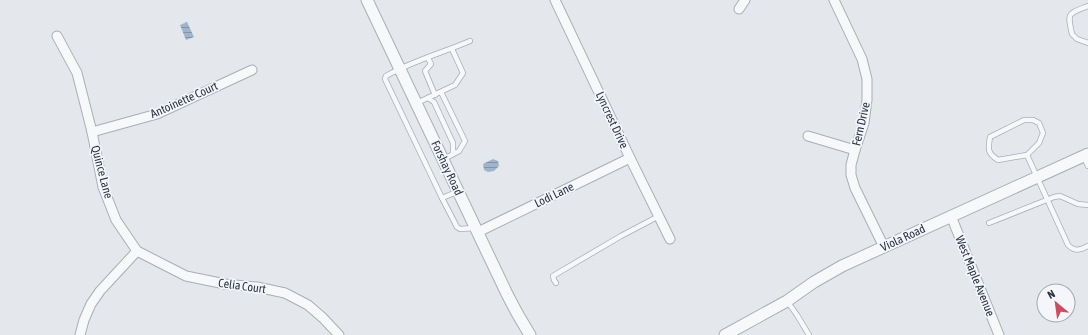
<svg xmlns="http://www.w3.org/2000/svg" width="1088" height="335" font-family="'Asap Condensed',sans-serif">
<defs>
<pattern id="water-rules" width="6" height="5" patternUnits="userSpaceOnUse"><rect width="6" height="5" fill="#a0b5cb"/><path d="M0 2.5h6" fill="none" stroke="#8394a6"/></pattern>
</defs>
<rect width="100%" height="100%" fill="#e4e7ec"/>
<!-- water -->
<g fill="url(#water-rules)">
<path d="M187 22 194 37 186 40 180 25Z"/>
<path d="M493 159 498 161 499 166 494 171 488 172 484 170 483 164Z"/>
</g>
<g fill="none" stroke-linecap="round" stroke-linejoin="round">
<defs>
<g id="service">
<path d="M1088 6C1068 14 1067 12 1072 34L1077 39 1088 43"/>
<path d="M428 58 431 64 425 71 435 95"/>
<path d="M441 92 465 141 459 151 444 159"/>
<path d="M428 98 434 102 453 143V154"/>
<path d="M417 103 455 85 463 73 452 49"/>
<path d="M1027 155 998 160C987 153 988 149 990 137L1024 120H1033L1039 123 1043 133 1039 143 1027 155 1068 245C1075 252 1080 250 1088 246"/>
<path d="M1084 157 1088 166"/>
<path d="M459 191 442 198 457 227 460 229 474 228"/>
<path d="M442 198 385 79 386 76C412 61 442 53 470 41"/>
<path d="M989 223 1054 197 1060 196 1078 204 1088 205"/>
<path d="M556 283 554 280 553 276 558 273 621 236 659 216"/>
<path d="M787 301 797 315 809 335"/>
</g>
<g id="minor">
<path d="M555 0 630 158 670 239"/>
<path d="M834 0 862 59 867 79V100L864 123 855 150 851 165V175L855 188 884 247"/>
<path d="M739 9 745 0"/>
<path d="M57 36 77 73 92 132 103 187 116 220 137 251 186 276 225 284 257 287 285 293 308 305 323 318 339 335"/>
<path d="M92 132 157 114 252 70"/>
<path d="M808 136 855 150"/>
<path d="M951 216 999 335"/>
<path d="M478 232 630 158"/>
<path d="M80 335 84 320 91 304 100 291 137 251"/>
</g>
<g id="tertiary">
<path d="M367 0 507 294 517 313 530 335"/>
<path d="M725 335 787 301 814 282 842 266 1088 154"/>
</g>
</defs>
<!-- service casing -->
<use href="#service" stroke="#a9aeb6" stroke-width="6"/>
<!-- minor casing -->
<use href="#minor" stroke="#a9aeb6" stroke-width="11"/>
<!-- tertiary casing -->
<use href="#tertiary" stroke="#a9aeb6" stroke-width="13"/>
<!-- service -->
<use href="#service" stroke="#f7f8fa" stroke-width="4.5"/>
<!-- minor -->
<use href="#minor" stroke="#f7f8fa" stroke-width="9"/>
<!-- tertiary -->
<use href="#tertiary" stroke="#f7f8fa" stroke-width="11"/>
</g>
<g text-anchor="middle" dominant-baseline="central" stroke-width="3.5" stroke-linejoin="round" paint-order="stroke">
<!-- street labels -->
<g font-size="12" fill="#2c3444" stroke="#f4f6f9">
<text transform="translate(184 100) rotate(-24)">Antoinette Court</text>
<text transform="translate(612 120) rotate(65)">Lyncrest Drive</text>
<text transform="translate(861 124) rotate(-77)">Fern Drive</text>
<text transform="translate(447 168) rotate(65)">Forshay Road</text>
<text transform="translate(102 172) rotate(75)">Quince Lane</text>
<text transform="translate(554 195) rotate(-26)">Lodi Lane</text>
<text transform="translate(903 238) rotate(-25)">Viola Road</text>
<text transform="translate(975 276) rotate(68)">West Maple Avenue</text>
<text transform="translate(242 286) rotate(8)">Celia Court</text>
</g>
</g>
<!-- north arrow -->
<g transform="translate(1056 303) rotate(331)"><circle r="19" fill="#f4f6f9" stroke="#a4a8b1"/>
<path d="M0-3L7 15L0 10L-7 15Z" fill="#ce4c5f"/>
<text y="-6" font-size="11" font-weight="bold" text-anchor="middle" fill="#2c3444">N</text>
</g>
</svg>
